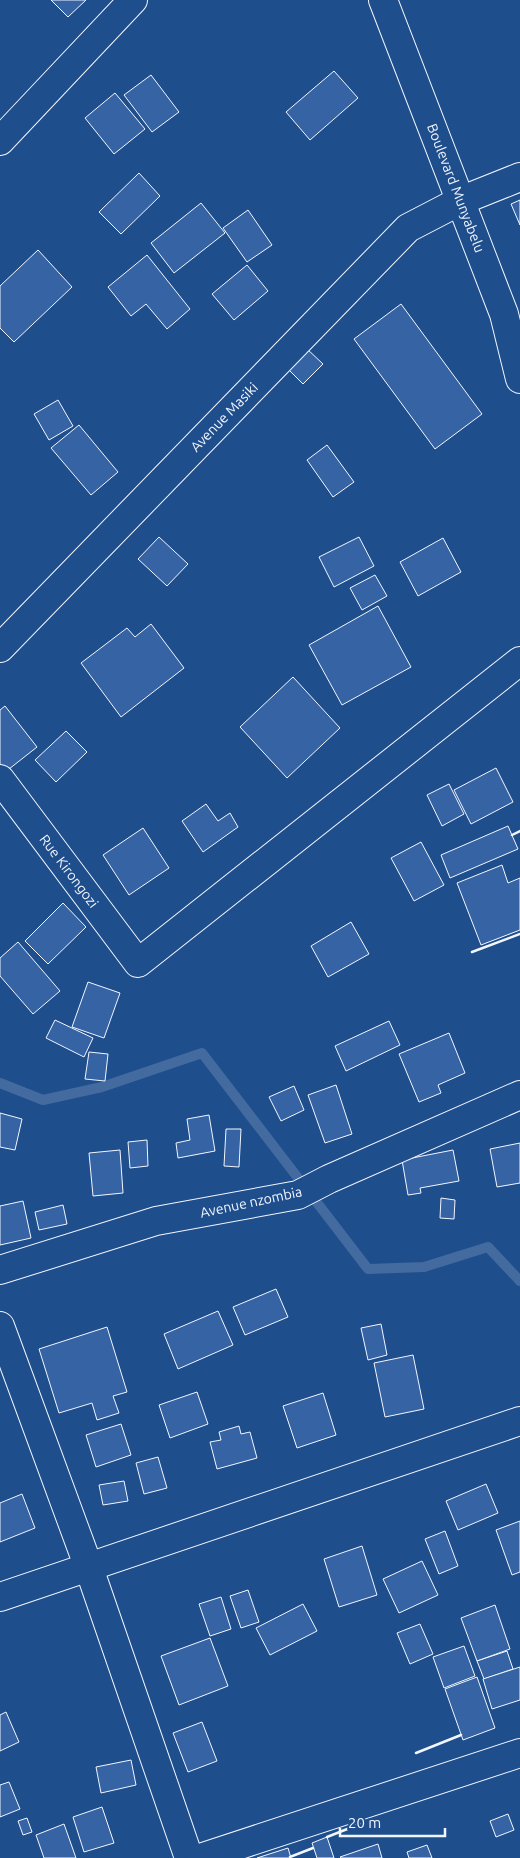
<svg xmlns="http://www.w3.org/2000/svg" width="520" height="1858" font-family="Ubuntu,sans-serif">
<rect width="100%" height="100%" fill="#1f4e8c"/>
<g fill="none" stroke-linecap="round" stroke-linejoin="round">
<!-- stream -->
<path stroke="#446ba0" stroke-width="10" d="M0 1083 43 1100 102 1087 202 1053 368 1269 424 1267 488 1247 520 1281"/>
</g>
<!-- building -->
<g fill="#3563a3" stroke="#f2f6ff">
<path d="M51 0H86L68 17Z"/>
<path d="M334 71 358 98 310 140 286 112Z"/>
<path d="M151 75 179 112 152 132 124 95Z"/>
<path d="M115 93 145 129 114 154 85 118Z"/>
<path d="M139 173 160 196 121 234 99 212Z"/>
<path d="M520 200V225L511 204Z"/>
<path d="M201 203 225 233 174 273 151 243Z"/>
<path d="M248 210 272 245 247 262 223 228Z"/>
<path d="M38 250 72 287 14 342 0 328V286Z"/>
<path d="M147 255 190 309 167 329 146 304 131 316 108 287Z"/>
<path d="M247 265 268 291 234 320 212 294Z"/>
<path d="M401 304 482 414 435 449 354 339Z"/>
<path d="M306 348 323 364 303 384 287 368Z"/>
<path d="M58 400 73 426 49 440 34 414Z"/>
<path d="M79 425 118 472 91 495 51 448Z"/>
<path d="M327 445 354 482 333 497 307 460Z"/>
<path d="M159 537 188 564 167 586 138 559Z"/>
<path d="M359 537 374 566 334 587 319 557Z"/>
<path d="M443 538 461 572 418 596 400 562Z"/>
<path d="M375 575 387 596 362 610 350 588Z"/>
<path d="M378 606 411 667 342 705 309 645Z"/>
<path d="M151 624 184 668 121 717 81 663 127 628 135 637Z"/>
<path d="M293 677 340 728 287 778 240 727Z"/>
<path d="M5 706 37 747 4 773 0 768V710Z"/>
<path d="M66 731 87 752 56 782 35 760Z"/>
<path d="M496 768 513 802 471 824 454 790Z"/>
<path d="M449 784 464 814 442 826 427 795Z"/>
<path d="M206 804 218 821 230 813 238 827 203 852 182 821Z"/>
<path d="M508 826 518 849 450 878 441 855Z"/>
<path d="M143 828 169 868 129 895 103 855Z"/>
<path d="M421 842 444 885 414 901 391 858Z"/>
<path d="M502 865 508 883 520 878V930L481 945 457 883Z"/>
<path d="M63 903 86 927 48 964 25 941Z"/>
<path d="M351 922 369 954 328 977 311 946Z"/>
<path d="M18 942 60 991 33 1014 0 976V958Z"/>
<path d="M88 982 120 993 104 1038 72 1027Z"/>
<path d="M55 1020 93 1038 84 1057 46 1038Z"/>
<path d="M389 1021 400 1045 346 1071 335 1046Z"/>
<path d="M449 1033 465 1073 438 1085 441 1093 419 1102 399 1054Z"/>
<path d="M89 1052 108 1054 105 1081 85 1079Z"/>
<path d="M336 1085 352 1134 325 1143 308 1095Z"/>
<path d="M294 1086 304 1110 281 1121 269 1097Z"/>
<path d="M0 1113 22 1119 15 1150 0 1147Z"/>
<path d="M209 1115 215 1151 178 1158 176 1143 190 1140 187 1119Z"/>
<path d="M226 1129H241L239 1167 224 1166Z"/>
<path d="M147 1140 148 1166 130 1168 128 1142Z"/>
<path d="M520 1143V1183L497 1187 490 1149Z"/>
<path d="M120 1150 123 1193 93 1196 89 1153Z"/>
<path d="M453 1150 459 1181 420 1188 421 1193 408 1195 402 1160Z"/>
<path d="M441 1198 455 1200 454 1219 440 1218Z"/>
<path d="M23 1201 31 1238 0 1245V1206Z"/>
<path d="M63 1205 67 1224 39 1230 35 1212Z"/>
<path d="M276 1289 288 1317 245 1335 233 1307Z"/>
<path d="M218 1311 233 1345 178 1369 164 1334Z"/>
<path d="M381 1324 387 1355 368 1360 361 1328Z"/>
<path d="M107 1327 127 1392 113 1396 119 1413 97 1420 92 1403 59 1413 39 1349Z"/>
<path d="M413 1355 424 1409 385 1417 374 1363Z"/>
<path d="M197 1392 208 1424 170 1438 159 1405Z"/>
<path d="M323 1393 336 1435 297 1448 283 1406Z"/>
<path d="M121 1424 131 1455 96 1467 86 1435Z"/>
<path d="M239 1426 241 1434 250 1432 257 1458 217 1469 210 1442 221 1440 219 1432Z"/>
<path d="M158 1457 167 1488 144 1494 136 1463Z"/>
<path d="M124 1481 128 1501 103 1505 99 1485Z"/>
<path d="M486 1484 498 1513 458 1530 446 1501Z"/>
<path d="M22 1494 35 1528 0 1542V1503Z"/>
<path d="M520 1521V1572L512 1575 496 1530Z"/>
<path d="M445 1531 458 1566 439 1574 425 1539Z"/>
<path d="M362 1546 377 1595 339 1607 324 1559Z"/>
<path d="M422 1561 438 1595 399 1613 383 1579Z"/>
<path d="M248 1590 259 1622 241 1628 230 1596Z"/>
<path d="M221 1597 231 1629 210 1636 199 1604Z"/>
<path d="M303 1604 317 1631 270 1655 256 1628Z"/>
<path d="M495 1605 510 1649 477 1661 461 1618Z"/>
<path d="M420 1624 433 1654 410 1664 397 1633Z"/>
<path d="M210 1638 228 1686 179 1705 161 1656Z"/>
<path d="M464 1646 475 1676 444 1688 433 1657Z"/>
<path d="M507 1651 513 1669 484 1679 477 1661Z"/>
<path d="M520 1667V1700L492 1709 483 1679Z"/>
<path d="M477 1677 495 1728 463 1740 445 1689Z"/>
<path d="M6 1712 19 1742 0 1751V1715Z"/>
<path d="M202 1722 217 1761 188 1772 173 1733Z"/>
<path d="M131 1760 136 1785 101 1793 96 1767Z"/>
<path d="M9 1782 20 1809 0 1817V1785Z"/>
<path d="M102 1807 114 1843 84 1852 73 1817Z"/>
<path d="M508 1814 514 1830 496 1837 490 1821Z"/>
<path d="M27 1818 32 1832 23 1835 18 1821Z"/>
<path d="M64 1824 76 1858H44L36 1835Z"/>
<path d="M327 1837 334 1858H317L312 1843Z"/>
<path d="M378 1844 382 1858H341L340 1857Z"/>
<path d="M427 1845 432 1858H409L407 1852Z"/>
<path d="M288 1848 291 1858H257Z"/>
</g>
<g fill="none" stroke-linecap="round" stroke-linejoin="round">
<defs>
<g id="street">
<path d="M0 141 133 0"/>
<path d="M0 648 408 228 460 201 520 177"/>
<path d="M0 779 138 963 520 661"/>
<path d="M0 1270 156 1221 298 1195 329 1179 520 1095"/>
<path d="M0 1326 89 1568 189 1858"/>
<path d="M0 1597 520 1421"/>
<path d="M200 1858 520 1753"/>
</g>
<path id="secondary" d="M383 0 504 314 520 379"/>
</defs>
<!-- street casing -->
<use href="#street" stroke="#f2f6ff" stroke-width="30"/>
<!-- secondary casing -->
<use href="#secondary" stroke="#f2f6ff" stroke-width="30"/>
<!-- street -->
<use href="#street" stroke="#1f4e8c" stroke-width="28"/>
<!-- secondary -->
<use href="#secondary" stroke="#1f4e8c" stroke-width="28"/>
<!-- wall -->
<g stroke="#f2f6ff" stroke-width="2.5">
<path d="M512 835 520 831"/>
<path d="M472 952 520 934"/>
<path d="M416 1753 461 1735"/>
<path d="M327 1837 360 1824"/>
<path d="M290 1857 313 1848"/>
</g>
</g>
<g text-anchor="middle" dominant-baseline="central" stroke-width="4" stroke-linejoin="round" paint-order="stroke">
<!-- street labels -->
<g font-size="14" fill="#f2f6ff" stroke="#1f4e8c">
<text transform="translate(456 188) rotate(69)">Boulevard Munyabelu</text>
<text transform="translate(224 417) rotate(-46)">Avenue Masiki</text>
<text transform="translate(69 871) rotate(53)">Rue Kirongozi</text>
<text transform="translate(251 1202) rotate(-12)">Avenue nzombia</text>
</g>
</g>
<!-- scale -->
<path d="M340 1828v8h105v-8" fill="none" stroke="#f2f6ff" stroke-width="2.5"/>
<text x="348" y="1828" font-size="15" fill="#f2f6ff" stroke="#1f4e8c" stroke-width="4" paint-order="stroke">20 m</text>
</svg>
